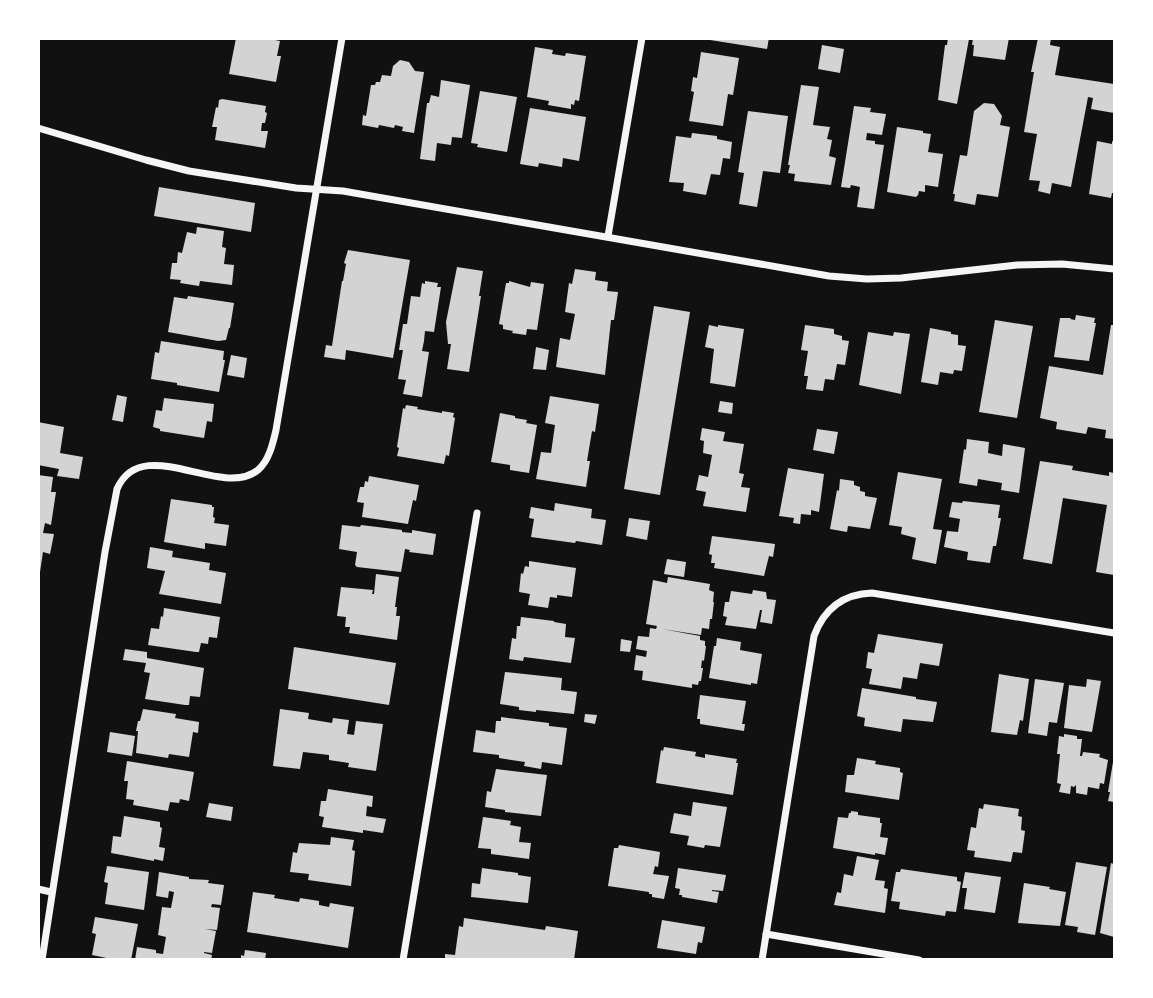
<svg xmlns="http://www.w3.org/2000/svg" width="1153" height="998" font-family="Jost,sans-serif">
<rect width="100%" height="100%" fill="#111"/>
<!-- building -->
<g fill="#d3d3d3">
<path d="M236 38H265L280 41 277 56H281L276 82 229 74Z"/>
<path d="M711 38H769L767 49 710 40Z"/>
<path d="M948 38 969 39 957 104 938 100 945 45H947Z"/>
<path d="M973 38H1009L1005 60 973 56 974 45H972Z"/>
<path d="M1038 38H1051L1050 45 1060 47 1055 75 1114 84V113L1091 109 1093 98 1088 97 1071 187 1052 183 1050 194 1038 191 1040 181 1029 180 1037 134 1024 132 1034 72H1031Z"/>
<path d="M822 45 844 49 840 73 818 69Z"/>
<path d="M535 47 553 50 552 54 565 56 566 53 586 56 579 101 575 100 574 105 571 104V109L548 105 549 101 527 97Z"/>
<path d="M701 52 739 58 733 95 728 94 723 126 689 121 694 92 691 91 693 77 697 78Z"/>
<path d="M400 60 409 62 415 71 424 72 414 133 402 131 403 127 395 125 394 128 379 125 378 128 362 125 363 115 366 116 371 85H375L376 82H380L382 75 391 76 393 66Z"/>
<path d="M441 80 470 85 462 138 452 137 451 145 437 143 435 161 420 159 427 103H429L431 95 439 97Z"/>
<path d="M801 85 819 87 813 125 830 127 827 139 832 140 829 156 836 158 831 185 794 181 795 174 788 173 790 165H788Z"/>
<path d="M480 91 517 97 507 152 477 147 478 144 471 143Z"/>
<path d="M222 99 266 106 265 112 267 113 265 123H262L261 131H268L265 148 215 140 217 127H212L216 107 218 108 219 100Z"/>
<path d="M984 103 994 104 1002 116 1000 125 1010 127 998 197 977 194 975 205 954 201 955 194H953L960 155 967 156 974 111Z"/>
<path d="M854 106 871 108 870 112 886 114 882 135 867 133 866 140 875 141V144L884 145 874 209 857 207 860 187 851 185 850 188 841 187Z"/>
<path d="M530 108 586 117 579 161 563 158 562 167 539 163 538 167 520 164Z"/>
<path d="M748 111 788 116 780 173 763 171 757 207 739 204 744 173 738 172Z"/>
<path d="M897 127 923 131V133L931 134 928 152 943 154 938 187 925 185V192L919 191 918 195 916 197 887 192Z"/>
<path d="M692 133 717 136V139L732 142 730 159 723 158 720 175 711 174 706 195 683 191 684 183 669 182 676 136 691 138Z"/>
<path d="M1097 141 1112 144V141L1114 142V193H1112L1111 198 1089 194Z"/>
<path d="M159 187 255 203 251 232 154 216Z"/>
<path d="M197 227 224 231 222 247 226 248 224 264 234 265 232 285 200 281 199 286 180 283 181 280 170 279 172 263H177L178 252 182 253 187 232 196 234Z"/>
<path d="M348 250 410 260 393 358 346 350 345 360 324 357 326 345 332 346 342 281H343L346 264 344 263Z"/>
<path d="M457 267 483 271 479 296H481L469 372 447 369 451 344H448L446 322Z"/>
<path d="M575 269 596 272 595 280 608 282 607 291 618 292 614 320H611L605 375 556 367 560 338 570 340 575 314 565 312 569 283 572 284Z"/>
<path d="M425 281 438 283 437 287H441L434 332 425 331 424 341 422 351 429 352 422 397 403 394 406 380 398 379 403 350H399L403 324H407L411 296 420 297 422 283 425 284Z"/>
<path d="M509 281 530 287 531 282 544 284 537 330 527 329 526 335 512 333 513 331 503 329V325L499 324 506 283H509Z"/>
<path d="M188 296 234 303 230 328H229L226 340 218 341 168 332 174 297 187 299Z"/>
<path d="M654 306 690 312 660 495 624 489Z"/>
<path d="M1076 315 1095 318 1094 323H1096L1089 361 1054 357 1060 318H1071L1070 319 1075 320Z"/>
<path d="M995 320 1033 326 1017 418 979 412Z"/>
<path d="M709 325 718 327V325L744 329 735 387 710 383 714 349 705 347Z"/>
<path d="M805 325 834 329V334L842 336V340L849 341 845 365 837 364 834 380 825 379 823 391 806 389 808 376H804L808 351 801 350Z"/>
<path d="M1111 325H1114V439L1105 438 1106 430 1088 427 1086 434 1056 429 1057 422 1040 418 1049 366 1103 375Z"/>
<path d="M930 328 951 332V334L958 335V345L966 346 962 371 954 370 953 374 940 372 938 385 921 382Z"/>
<path d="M868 332 893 336 894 332 910 334 901 394 859 385Z"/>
<path d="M161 341 224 351 223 360H225L219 392 177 385V383L151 379 155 352 159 353Z"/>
<path d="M536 347 549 350 546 370 533 369Z"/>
<path d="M231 355 247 358 244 378 227 375Z"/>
<path d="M117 395 127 397 123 422 112 420Z"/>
<path d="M550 396 599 404 595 432 592 431 587 461H590L586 487 536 479 541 452 551 453 555 425 545 423Z"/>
<path d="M164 398 214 404 212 422 207 421 204 438 160 431V429L153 427 156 410 162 411Z"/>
<path d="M720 401 733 403 732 414 718 412Z"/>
<path d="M406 405 418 407 417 409 442 413V411L454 413 453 417 455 418 449 456 446 455 444 464 397 456 399 448 397 447 403 408 405 409Z"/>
<path d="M500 413 515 416V418L527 420 526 423 537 425 529 473 510 470V465L491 462Z"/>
<path d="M38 422 64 427 60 453 83 457 79 479 57 476 59 469 38 465Z"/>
<path d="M702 428 725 432 723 441 744 444 739 473 744 474 741 487 750 488 746 512 703 506 706 492 696 490 699 475 708 477 712 455 703 453 704 441 700 440Z"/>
<path d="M817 429 838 432 834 454 813 450Z"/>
<path d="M967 439 989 442 988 453 1002 456 1003 444 1025 448 1019 493 1001 490 1002 483 978 479 977 486 959 483 964 449 966 450Z"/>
<path d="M1040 461 1073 466 1072 470 1109 476V472L1114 473V575L1096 572 1107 505 1063 498 1052 564 1023 559Z"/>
<path d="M788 468 824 474 819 512 811 510V515L801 514 800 524 793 523 794 518 779 516Z"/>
<path d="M898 472 942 479 933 529 942 530 936 564 912 559 916 538 901 534 902 527 889 525Z"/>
<path d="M38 475 53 477 51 492H56L51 525 45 523 43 533 54 534 50 554 43 552 40 572H38Z"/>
<path d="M369 476 419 485 416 501 413 500 408 524 362 517 364 503 357 502 360 487H364L365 481 368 482Z"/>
<path d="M840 479 854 481V485L860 487V491L865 492V496L877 498 870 529 848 526 847 532 830 529 837 490 839 491Z"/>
<path d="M171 499 212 505V507H214L213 517 215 518 214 523 229 525 226 546 205 543V549L164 542Z"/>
<path d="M963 501 1000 505 998 518H1001L996 546H993L990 563 967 560 968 552 944 547 947 531 958 532 960 519 949 517 952 502 962 503Z"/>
<path d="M555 503 592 509 591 518 606 520 602 545 576 541 575 543 531 537 534 519 529 518 531 507 554 511Z"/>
<path d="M629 518 650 521 647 540 626 536Z"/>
<path d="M342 525 360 527 361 525 402 530V532L412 533V530L436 534 433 555 409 552 410 550 405 549 401 572 357 567 355 565 357 552 339 549Z"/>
<path d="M712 536 775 544 773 557 769 556 764 576 714 568 715 563H711L712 555 709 554Z"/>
<path d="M150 547 173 551 172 557 210 563 209 570 226 573 221 604 159 594 165 571 147 568Z"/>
<path d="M667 559 686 562 684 577 664 574Z"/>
<path d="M529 561 576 568 572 597 557 595V598L550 597 548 608 528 605 530 594 519 592 521 573 523 574 525 566 529 567Z"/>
<path d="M376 574 399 577 395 607H397L396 616H400L397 640 349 633 350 627H345L346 617 337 616 341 587 373 590 372 594H374Z"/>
<path d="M668 577 710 584 709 590 714 592 713 602H714L712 619H710L709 629 702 628 701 635 662 629 700 636V640L705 641V646H706L704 661 702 660 701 668H703L701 681H699L698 685 692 684V688L642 680 643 671 634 670 636 655 646 657 647 651 636 649 638 636 649 637 650 628 656 629 657 626 646 624 653 580 667 583Z"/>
<path d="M753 590 766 592 767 599 776 600 772 624 760 622 762 610H760L756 629 725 625 727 617 723 616 725 602H729L731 591 752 594Z"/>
<path d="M164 608 220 617 217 638 209 637 208 644 201 643 199 652H196L148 645 151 628 159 629 161 616 163 617Z"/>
<path d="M521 617 554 621V622L566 624 565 637 575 638 571 663 524 657 523 661 509 659 512 638 516 639 517 626H520Z"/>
<path d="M878 634 943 644 939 666 920 663 917 679 903 677 901 689 869 684 872 669 866 668 868 652 874 653Z"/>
<path d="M717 638 741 642 740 650 762 654 757 684 751 683V685L709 678 714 646H716Z"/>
<path d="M621 639 632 641 630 652 620 651Z"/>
<path d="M294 647 396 663 389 705 288 689Z"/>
<path d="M125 649 147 652V658L204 668 200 697 190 696 189 705H185L145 699 150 673 144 672 146 663 123 660Z"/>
<path d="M505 672 562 678 561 690 577 692 574 714 536 710V712L519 710V707L500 704Z"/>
<path d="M999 674 1029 679 1023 721 1020 720 1017 735 991 732Z"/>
<path d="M1035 679 1064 683 1057 723 1049 722 1047 736 1028 733Z"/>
<path d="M1087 679 1101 681 1092 732 1064 728 1069 685 1086 687Z"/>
<path d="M862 688 916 697V699L937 702 933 722 903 719 901 732 864 726 865 718 857 716Z"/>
<path d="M700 695 746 701 742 724H745L744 731 700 724V719H697Z"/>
<path d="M143 709 176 714 175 718 199 722 198 733 193 732 189 757 169 754 168 758 136 753 138 731H136L138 721H140Z"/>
<path d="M280 709 309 713 308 719 332 723 333 718 349 720 347 734 354 735 356 721 383 724 376 771 348 767 349 763 329 760V755L303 752 300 769 273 766Z"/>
<path d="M585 714 597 715 595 724 584 722Z"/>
<path d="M501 717 549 723V726L567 728 562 765 542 762 541 769 524 766 525 762 499 758V755L473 752 476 730 495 733 496 721H501Z"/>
<path d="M110 732 135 736 132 756 107 752Z"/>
<path d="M1064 734 1077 736V739H1082L1080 756H1082L1083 752 1100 754 1099 757 1108 760 1104 784 1100 783 1099 789 1088 787 1087 795 1076 793V785L1074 787 1071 786 1070 794 1059 792 1061 784 1057 783 1060 754H1057L1059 736 1064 737Z"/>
<path d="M664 747 696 752 695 756 705 758V754L737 759 736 763H738L733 795 656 783 661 750 663 751Z"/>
<path d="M857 758 876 761 875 764 900 768V772L903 773 899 800 845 792 847 775H854Z"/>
<path d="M127 761 194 772 189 801 180 799 179 803 170 802 168 811 133 805 134 800 126 799 128 781H124Z"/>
<path d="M1113 762H1114V802L1108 801 1110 792H1108Z"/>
<path d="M496 769 547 775 541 816 505 812V810L485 807 487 791 491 792Z"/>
<path d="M328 789 373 796 372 807 367 806 366 816 386 819 383 833 363 830V833L322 827 324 817 319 816 321 801H326Z"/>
<path d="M693 802 727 807 720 847 705 845 704 848 687 845 689 836 670 833 674 813 691 816Z"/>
<path d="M209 803 233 807 231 821 206 817Z"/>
<path d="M984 804 1019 809 1018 816 1022 817 1021 830 1025 831 1022 853 1013 852 1011 862 974 857 975 851 967 850 971 827 976 828 979 808 983 809Z"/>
<path d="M851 811 858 812V815L880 818V823H882L880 837 888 838 885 855 875 853V855L833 848 838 817 848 818 849 813H851Z"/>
<path d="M124 816 160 822V827L162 828 159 847 165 848 163 861 154 859V861L111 853 113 836 121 837Z"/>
<path d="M483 817 511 821 510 825 521 827 519 842 531 843 529 859 491 854V849L478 848Z"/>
<path d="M331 837 354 840 352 850 355 851 351 886 308 880 309 874 290 872 293 852 297 853 299 843 330 845Z"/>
<path d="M619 845 660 852 658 867 655 866 653 874 669 876 664 899 652 897V894H649V892L608 886 614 848H618Z"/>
<path d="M857 856 879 860 875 880 885 881 884 888 888 889 885 913 834 905 837 892 841 893 844 874 853 876Z"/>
<path d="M1076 862 1107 867 1095 935 1077 932 1078 927 1065 925Z"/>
<path d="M1111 863 1114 864V937L1100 933Z"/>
<path d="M107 866 149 872 144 910 105 904 108 883 104 882Z"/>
<path d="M482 868 518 873V875L531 877 528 903 471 897 472 883 480 884Z"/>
<path d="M678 868 726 875 723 891 712 890V891L719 892 717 903 682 897V895H679L680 889 675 888Z"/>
<path d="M901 869 957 877V881L961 882 956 912 946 911 945 916 899 909 900 902 891 901 896 872H900Z"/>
<path d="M159 872 189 877V879L209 880 208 883 224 885 221 905 212 904 211 907 220 908 217 930 205 929 216 931 212 953 204 952V953L212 955 211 960H135L137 947 156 950V953L163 954 166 937 158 935 162 907 171 908 174 892 169 891 168 898 156 896Z"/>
<path d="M965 872 1001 877 995 913 964 909 967 888H962Z"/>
<path d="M1024 883 1050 887 1049 889 1066 892 1060 926 1018 923Z"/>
<path d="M253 892 275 895 274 898 299 902 300 898 319 901V905L329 907 330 903 354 907 348 948 247 932Z"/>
<path d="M95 917 138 924 131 960H116L92 955 96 934 92 933Z"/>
<path d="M464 918 545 930 546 926 578 931 574 960H445V954L455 955 459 926 463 927Z"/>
<path d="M662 920 705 927 702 943 698 942 696 954 657 948Z"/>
<path d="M245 950 266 953 265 960H241V955L244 956Z"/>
</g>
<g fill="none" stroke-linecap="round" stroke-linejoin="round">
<!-- minor -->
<g stroke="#f5f5f5" stroke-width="7">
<path d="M38 128 146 160 189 171 296 188 343 191 829 276 867 279 901 278 1017 265 1062 264 1114 269"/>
<path d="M608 236 642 38"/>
<path d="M38 889 51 892"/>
<path d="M766 934 919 960"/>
<path d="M42 960 105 552 117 489C142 432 221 500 258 470 269 461 273 443 276 430L342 38"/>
<path d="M403 960 477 513"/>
<path d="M762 960 814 636C824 609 843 594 872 593L1114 633"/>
</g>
</g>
<!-- border -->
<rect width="1153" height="998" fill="none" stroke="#ffffff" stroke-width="80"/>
</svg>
